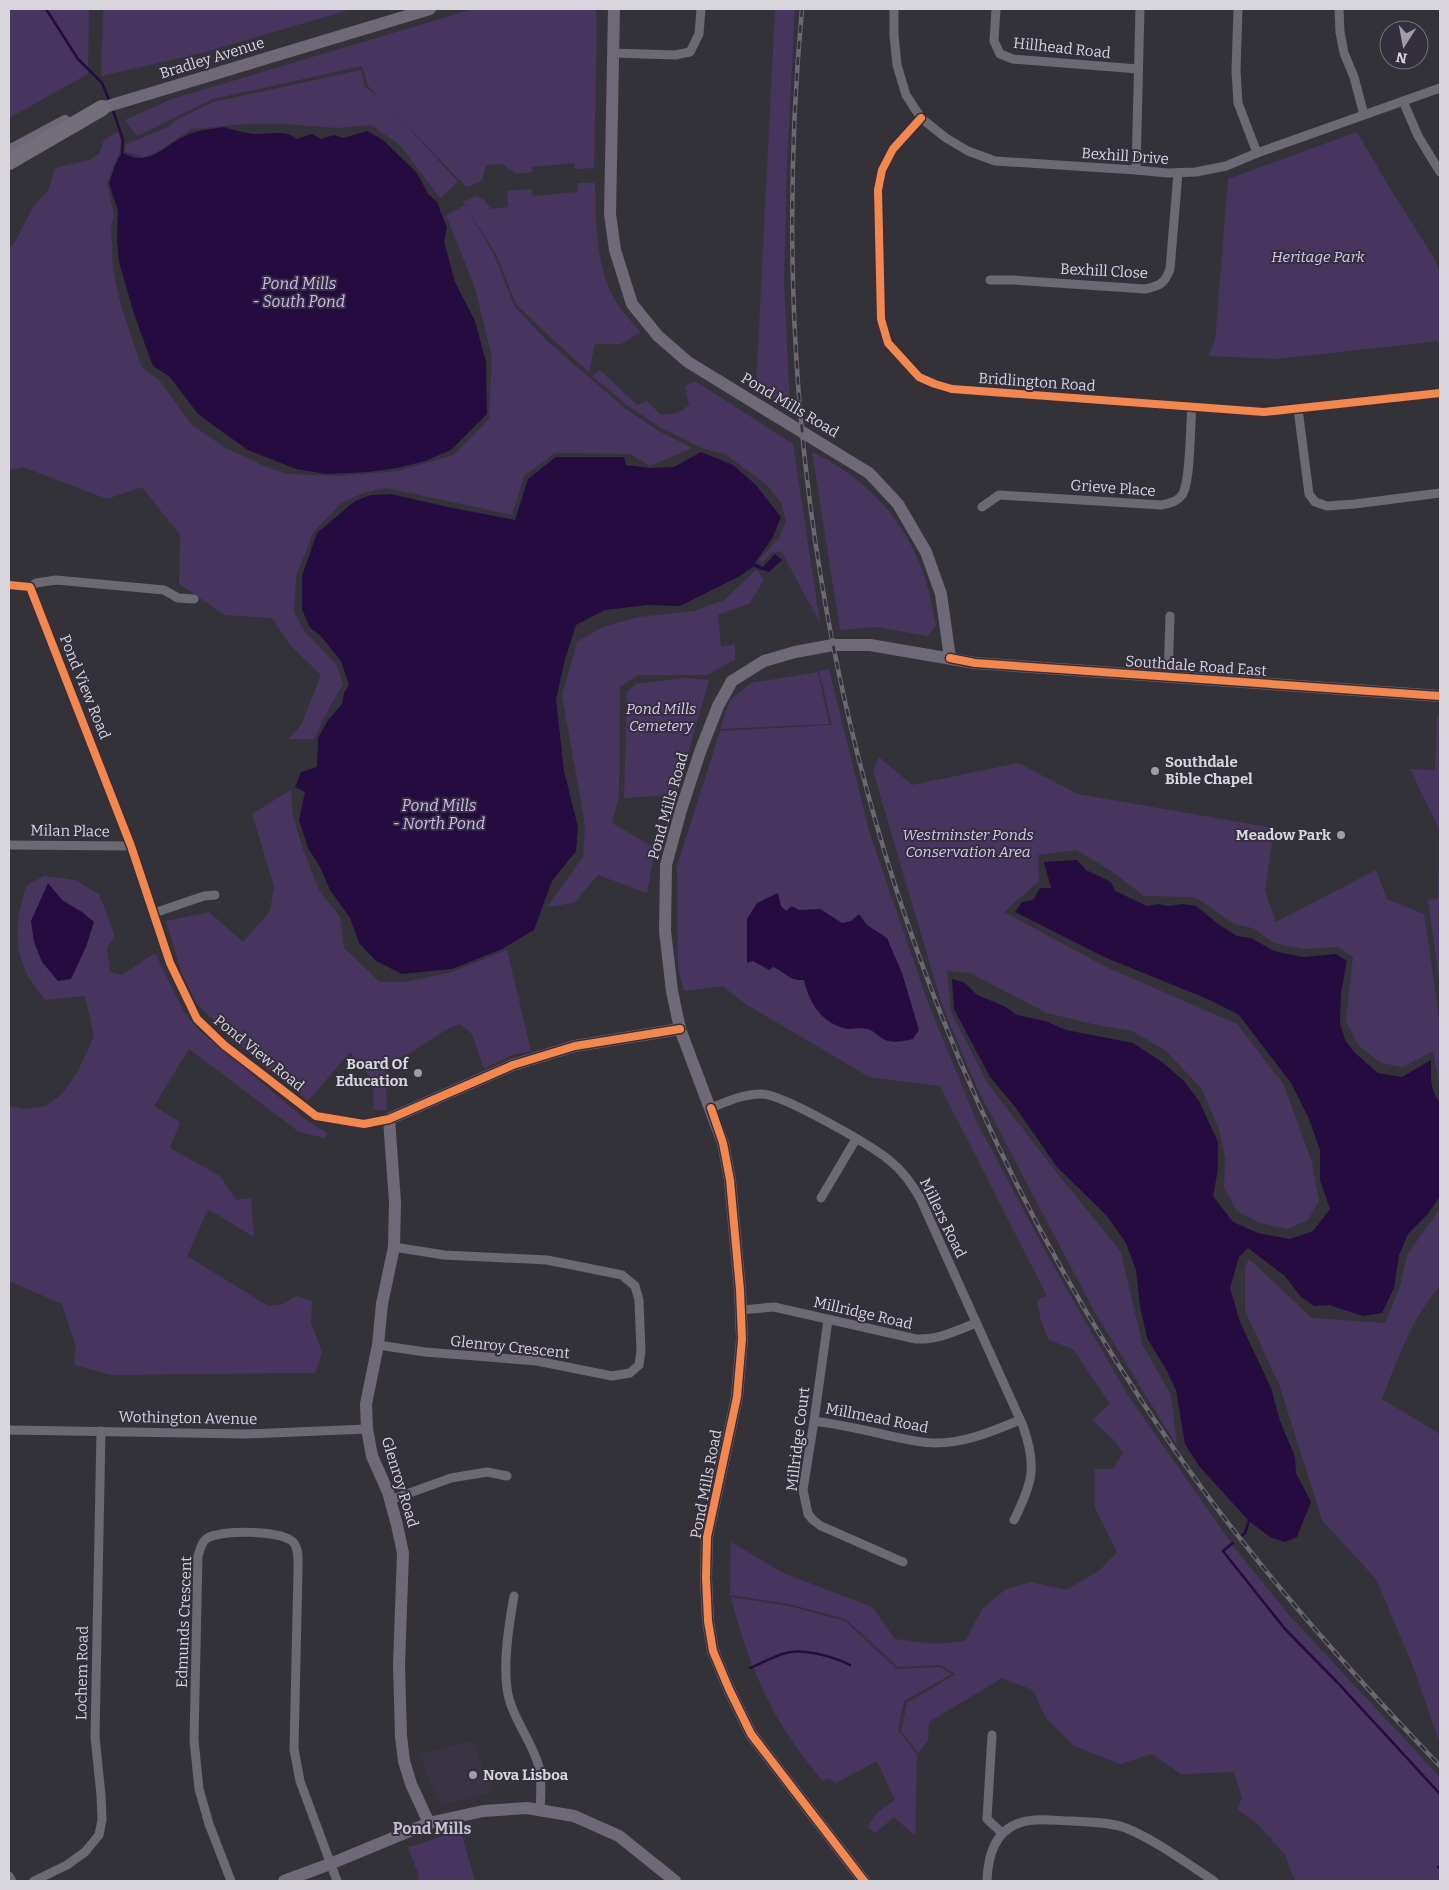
<svg xmlns="http://www.w3.org/2000/svg" width="1449" height="1890" font-family="Bitter,serif">
<rect width="100%" height="100%" fill="#343239"/>
<!-- built -->
<path fill="#393343" d="M473 1741 493 1792 440 1806 419 1754Z"/>
<!-- green -->
<g fill="#473560">
<path d="M9 9H89L88 74 9 118Z"/>
<path d="M103 9H352L202 53 101 76Z"/>
<path d="M473 9H596L597 21 594 168 575 169 574 163 532 167 533 172 516 174 502 164 486 165 482 181 466 187 388 105 458 182 440 198 400 145 371 125 337 128 285 124H247L192 129 157 152 143 157 125 152V145L170 126 174 121 213 102 361 70 365 87 378 96 368 86 362 66 213 99 137 136 125 120 172 99Z"/>
<path d="M775 9H795L787 163 784 283 790 407 756 388Z"/>
<path d="M118 132 121 141 120 151 107 183 114 216 111 227 113 270 121 306 142 368 159 380 192 425 224 447 262 465 286 474 339 476 398 471 454 455 489 419 492 357 475 288 446 215 465 205 495 257 514 306 547 341 626 409 657 430 692 448 650 466 630 454 555 453 524 476 512 515 387 488 363 493 340 504 313 533 296 577 294 612 304 631 337 665 343 684 324 717 314 739H289L301 725 321 675 290 645 272 618 225 615 179 584 180 535 142 487 107 499 23 467 9 470V249L16 240 33 207 49 189 55 168 89 160 99 154 104 140Z"/>
<path d="M1357 132 1389 187 1433 256 1440 272V341L1276 359 1208 356 1215 341 1228 179Z"/>
<path d="M578 183H595C596 223 595 269 618 305 624 314 633 323 640 332L621 344H595L589 372 550 337 516 304 497 256 463 202 477 196 484 200 491 209 508 207 507 191 531 189 533 196 577 192Z"/>
<path d="M600 370 637 405 647 401 661 415 678 413 689 405 685 386 695 381 793 444 820 623 785 558 780 551 771 553 761 564 760 559 779 538 786 521 781 503 767 485 725 454 704 449 660 427 628 406 592 376Z"/>
<path d="M812 452C862 475 903 517 922 570 929 588 932 607 936 626L928 636 876 627 840 630Z"/>
<path d="M756 570 764 579 750 603 718 615 721 647 735 644V660L707 675H638L620 687 619 796 612 823 655 848 647 893 598 875 574 903 547 907 583 857 585 825 562 695 577 642 603 627 638 617 694 611 724 600Z"/>
<path d="M829 669 869 831 928 1003 977 1122 1051 1262 1127 1394 1234 1547 1289 1615 1440 1777V1881H1295L1285 1855 1258 1824 1237 1809 1242 1798 1234 1772 1181 1774 1152 1754 1120 1764 1074 1746 1046 1718 1033 1690 1002 1678 929 1722 928 1740 918 1753 901 1731 907 1703 956 1674 940 1665 898 1667 846 1619 789 1604 730 1595 731 1542 783 1573 872 1607 895 1639 936 1644 965 1641 983 1608 1006 1589 1031 1582 1066 1590 1099 1571 1117 1552 1095 1508 1094 1469H1113L1123 1453 1114 1440 1092 1420 1110 1404 1073 1349 1049 1340 1041 1321 1037 1300 1047 1296 940 1086 869 1077 744 1003 723 986 684 991 678 969 677 866 720 731 832 725 819 671Z"/>
<path d="M818 672 829 724 720 729 730 700 751 683Z"/>
<path d="M684 678 709 680 676 795 624 798 627 692 636 684Z"/>
<path d="M1437 715H1440V985L1428 900 1438 898 1439 829 1410 769 1435 770Z"/>
<path d="M879 757 912 785 1018 763 1078 794 1274 828 1265 891 1276 922 1376 870 1387 899 1424 914 1440 1023V1087L1433 1051 1403 1067 1381 1063 1359 1046 1346 1021 1353 957 1338 947 1303 949 1274 943 1253 928 1236 925 1195 897 1144 896 1110 870 1076 850 1038 855 1039 881 1004 912 1106 967 1237 1024 1284 1085 1312 1163 1319 1200 1308 1220 1288 1229 1260 1223 1237 1211 1224 1188 1225 1158 1218 1126 1201 1088 1165 1050 1132 1031 1097 1025 1047 1013 970 973 947 971 951 1012 988 1084 1057 1173 1121 1252 1142 1344 1171 1395 1177 1446 1094 1311 978 1090 942 1005 873 771Z"/>
<path d="M291 790 293 817 303 849 319 890 340 917 344 948 380 982H404L452 972 507 950 531 1051 512 1055 484 1069 472 1034 460 1024 449 1028 385 1069 387 1110H373L374 1082 350 1052 308 1101 242 1047 197 1004 182 974 166 921 209 912 243 942 270 911 274 886 252 814Z"/>
<path d="M44 876 75 880 99 894 115 936 107 948 110 972 122 975 155 953 184 1012 198 1029 305 1119 327 1133 325 1138 299 1132 189 1049 154 1106 180 1122 170 1148 220 1176 236 1200 251 1198 254 1237 208 1209 187 1256 268 1306 283 1304 296 1296 312 1301 311 1323 322 1352 315 1373 111 1375 74 1365 76 1347 62 1304 9 1281V1106L25 1109 46 1106 62 1094 78 1071 94 1036 85 996 45 1000C39 991 31 983 27 974 12 942 17 918 26 886Z"/>
<path d="M1440 1209V1286C1411 1318 1398 1359 1382 1399L1440 1434V1744L1413 1666 1376 1579 1322 1520 1279 1384 1245 1311V1267L1249 1259 1312 1318 1385 1323 1400 1287 1407 1255Z"/>
<path d="M731 1597 789 1606 845 1621 897 1669 939 1667 952 1674 904 1701 898 1730 917 1755 915 1836 894 1817 875 1833 867 1827 878 1812 895 1800 877 1761 836 1783 829 1778 822 1781C811 1766 798 1751 788 1735 761 1693 743 1646 731 1597Z"/>
<path d="M460 1829 475 1881H419L418 1873 408 1847 426 1842Z"/>
</g>
<!-- water -->
<g fill="#250b3f">
<path d="M223 127C234 130 247 134 258 134 269 134 288 130 296 139L312 134 321 139 334 135 343 138 367 131 383 140 417 173 428 194 437 202 447 228 444 241 455 282 475 321 486 362 487 414 451 450 425 461 397 468 368 472 326 474 296 469 248 450 224 433 198 414 169 376 153 366 135 317 119 262 117 241 118 211 109 183 116 163 122 152C149 170 166 143 189 134 199 130 212 129 223 127Z"/>
<path d="M701 452 733 465 755 484 781 517 773 537 755 563 763 567 775 554 782 560 769 572 753 567 740 576 680 606 648 605 605 610 576 625 565 659 556 699 564 771 578 827 576 851 552 881 534 930 502 949 452 969 402 974 376 961 359 943 350 918 330 890 320 867 308 848 299 820 305 792 295 787 301 772 317 767 318 738 328 720 342 704 344 693 349 685 341 661 320 635 310 628 302 609V576L317 533 355 501 371 495 391 494 448 507 515 520 528 479 556 457H624L626 465 650 468 674 467Z"/>
<path d="M1077 860 1086 870 1111 882 1115 891 1147 906 1158 904 1167 906 1183 904 1196 906 1218 924 1237 936 1251 938 1274 951 1303 957 1336 954 1347 961 1341 993 1340 1023 1345 1040 1355 1053 1378 1073 1402 1077 1431 1060C1431 1076 1429 1090 1440 1102V1196L1428 1214 1408 1234 1399 1255 1394 1288 1382 1313 1363 1316 1329 1305 1314 1306 1300 1296 1285 1276 1248 1248 1239 1257 1230 1288 1240 1322 1271 1388 1280 1421 1295 1457 1296 1473 1311 1502 1297 1537 1285 1542 1270 1537 1249 1521 1199 1466 1185 1444 1176 1390 1167 1371 1147 1338 1140 1306 1136 1270 1126 1243 1107 1216 1057 1167 1016 1108 990 1077 954 1009 952 979 965 983 977 995 1004 1006 1017 1015 1045 1021 1066 1030 1133 1043 1162 1062 1184 1081 1199 1101 1218 1142V1169L1213 1196 1233 1222 1258 1233 1290 1239 1313 1231 1330 1209 1320 1180V1150L1309 1119 1291 1083 1239 1015 1210 1000 1104 957 1015 912 1022 902 1033 900 1040 888H1051L1044 862Z"/>
<path d="M48 883 62 900 82 912 94 922 86 947 71 979 58 981 42 962 34 942 31 921Z"/>
<path d="M778 893 781 906 786 911 792 906 799 910 820 909 842 923 851 921 859 914 867 925 887 938 902 973 919 1030 913 1039C904 1041 892 1044 883 1039 878 1036 875 1032 870 1030 861 1026 852 1031 843 1028 820 1021 809 1002 804 980 788 981 786 972 773 967L769 970 753 961 747 963V919L757 903Z"/>
</g>
<g fill="none" stroke-linecap="round" stroke-linejoin="round">
<!-- stream -->
<g stroke="#250b3f" stroke-width="2.5">
<path d="M46 9 78 59 102 83 110 102"/>
<path d="M113 110 123 140 122 152"/>
<path d="M1241 1536 1245 1533 1249 1521"/>
<path d="M1233 1543 1223 1551 1285 1629 1338 1683 1440 1794"/>
<path d="M750 1668C762 1663 774 1656 786 1653 804 1648 834 1657 850 1665"/>
<path d="M1438 1867H1440"/>
</g>
<!-- street -->
<g stroke="#6c6874" stroke-width="9">
<path d="M894 9V35L897 65 906 95 921 118 946 138 968 151 995 161 1136 170 1168 173 1196 172 1226 166 1257 153 1440 88"/>
<path d="M996 9 994 41 1000 54 1013 59 1138 69"/>
<path d="M1238 9 1236 71 1238 103 1257 153"/>
<path d="M1339 9 1340 32 1344 53 1354 77 1364 115"/>
<path d="M613 53 675 55 690 52 699 34 701 9"/>
<path d="M1403 101 1418 136 1440 172"/>
<path d="M921 118 893 149 882 170 878 190 881 319 888 343 919 377 935 384 952 389 1264 412 1440 393"/>
<path d="M1136 170 1140 9"/>
<path d="M990 280H1014L1145 289C1160 286 1165 283 1170 269L1178 173"/>
<path d="M1298 409 1309 494 1315 502 1327 506 1355 504 1440 493"/>
<path d="M982 507 999 495 1162 505C1170 503 1177 502 1182 495 1191 482 1190 424 1192 406"/>
<path d="M9 585 30 587 131 846 170 963 197 1019 224 1045 316 1116 364 1124 389 1119"/>
<path d="M30 587 36 583 56 580 164 590 178 598 194 599"/>
<path d="M1168 678 1170 616"/>
<path d="M9 845 131 846"/>
<path d="M154 913 204 896 215 895"/>
<path d="M711 1108C728 1101 743 1094 762 1094 782 1094 871 1145 889 1160 903 1171 911 1183 920 1198L1023 1426C1037 1466 1033 1482 1014 1520"/>
<path d="M821 1198 856 1139"/>
<path d="M741 1310 774 1307 916 1339C938 1340 956 1331 976 1323"/>
<path d="M828 1320 814 1421 803 1490 808 1514 813 1520 821 1526 903 1562"/>
<path d="M378 1345 425 1352 537 1361 612 1376 630 1373 639 1365 641 1351 639 1300 635 1286 622 1275 547 1260 444 1255 394 1247"/>
<path d="M814 1421C837 1424 860 1429 882 1434 900 1438 918 1443 935 1443 966 1443 993 1431 1020 1420"/>
<path d="M9 1430 245 1434 367 1429"/>
<path d="M390 1500 451 1478 487 1472 507 1476"/>
<path d="M514 1596C509 1624 503 1661 507 1688 510 1716 532 1740 539 1767 542 1781 541 1795 540 1809"/>
<path d="M992 1735 987 1819 1002 1833"/>
<path d="M9 1876 12 1881"/>
<path d="M34 1881 67 1865 85 1852 99 1835 102 1820 101 1795 95 1737 101 1431"/>
<path d="M231 1881 209 1824 199 1789 194 1740 198 1556C200 1550 201 1543 206 1539 219 1529 284 1530 294 1543 299 1550 298 1561 298 1570L294 1749 300 1781 337 1881"/>
<path d="M987 1881C988 1849 999 1822 1035 1820 1047 1819 1061 1821 1073 1821 1090 1822 1109 1822 1126 1828 1157 1841 1186 1863 1214 1881"/>
</g>
<!-- secondary -->
<g stroke="#6f6977" stroke-width="12">
<path d="M614 9 610 214 615 250 632 304 658 336 688 362 869 473 898 504 926 552 941 594 950 658"/>
<path d="M95 110 430 9"/>
<path d="M9 151 65 121"/>
<path d="M429 1823 411 1784 404 1761 401 1736 399 1665 403 1553 397 1525 388 1492 372 1456 367 1429 366 1404 378 1345 382 1304 394 1247 395 1202 389 1119 513 1065 575 1046 680 1029"/>
<path d="M284 1881 330 1864 429 1823 483 1811 527 1808 574 1816 619 1836 675 1881"/>
<path d="M864 1881 751 1734 729 1689 713 1651 708 1621 706 1578 707 1537 737 1397 742 1339 740 1290 730 1180 723 1143 680 1029 672 991 665 931 666 865 681 810 700 752 718 706 732 681 764 661 795 652 833 645H870L975 663 1440 696"/>
</g>
<!-- highway -->
<path stroke="#736e7a" stroke-width="16" d="M9 162 102 108"/>
<defs>
<path id="rail" d="M802 9C755 522 878 1021 1172 1446 1251 1561 1344 1665 1440 1766"/>
</defs>
<!-- rail casing -->
<use href="#rail" stroke="#6b6870" stroke-width="4.5"/>
<!-- rail -->
<use href="#rail" stroke="#332f3c" stroke-width="2.5" stroke-dasharray="8" stroke-linecap="butt"/>
<defs>
<g id="cycleway">
<path d="M921 118 893 149 882 170 878 190 881 319 888 343 919 377 935 384 952 389 1264 412 1440 393"/>
<path d="M9 585 30 587 131 846 170 963 197 1019 224 1045 316 1116 364 1124 389 1119 513 1065 575 1046 680 1029"/>
<path d="M950 658 975 663 1440 696"/>
<path d="M711 1108 723 1143 730 1180 740 1290 742 1339 737 1397 707 1537 706 1578 708 1621 713 1651 729 1689 751 1734 864 1881"/>
</g>
</defs>
<!-- cycleway casing -->
<use href="#cycleway" stroke="#332f3c" stroke-width="11"/>
<!-- cycleway -->
<use href="#cycleway" stroke="#f5874c" stroke-width="8"/>
</g>
<!-- markers -->
<g fill="#9f9ca4" stroke="#332f3c" stroke-width="2">
<circle cx="1155" cy="771" r="5"/>
<circle cx="1341" cy="835" r="5"/>
<circle cx="418" cy="1073" r="5"/>
<circle cx="473" cy="1775" r="5"/>
</g>
<g text-anchor="middle" dominant-baseline="central" stroke-width="4" stroke-linejoin="round" paint-order="stroke">
<!-- street labels -->
<g font-size="15" fill="#d8d5dd" stroke="#332f3c">
<text transform="translate(1062 48) rotate(6)">Hillhead Road</text>
<text transform="translate(212 58) rotate(-17)">Bradley Avenue</text>
<text transform="translate(1125 156) rotate(4)">Bexhill Drive</text>
<text transform="translate(1104 271) rotate(3)">Bexhill Close</text>
<text transform="translate(1037 382) rotate(4)">Bridlington Road</text>
<text transform="translate(790 405) rotate(31)">Pond Mills Road</text>
<text transform="translate(1113 488) rotate(4)">Grieve Place</text>
<text transform="translate(1196 666) rotate(4)">Southdale Road East</text>
<text transform="translate(85 687) rotate(68)">Pond View Road</text>
<text transform="translate(668 806) rotate(-74)">Pond Mills Road</text>
<text transform="translate(70 831) rotate(1)">Milan Place</text>
<text transform="translate(259 1053) rotate(39)">Pond View Road</text>
<text transform="translate(943 1218) rotate(64)">Millers Road</text>
<text transform="translate(863 1313) rotate(13)">Millridge Road</text>
<text transform="translate(510 1347) rotate(6)">Glenroy Crescent</text>
<text transform="translate(188 1418) rotate(1)">Wothington Avenue</text>
<text transform="translate(877 1418) rotate(11)">Millmead Road</text>
<text transform="translate(798 1439) rotate(-83)">Millridge Court</text>
<text transform="translate(400 1482) rotate(73)">Glenroy Road</text>
<text transform="translate(706 1484) rotate(-79)">Pond Mills Road</text>
<text transform="translate(184 1622) rotate(-88)">Edmunds Crescent</text>
<text transform="translate(82 1673) rotate(-89)">Lochem Road</text>
</g>
<!-- park labels -->
<g font-size="15" font-style="italic" fill="#d8c8f4" stroke="#332f3c">
<text x="1318" y="257">Heritage Park</text>
<text x="661" y="709">Pond Mills<tspan x="661" dy="17">Cemetery</tspan></text>
<text x="968" y="835">Westminster Ponds<tspan x="968" dy="17">Conservation Area</tspan></text>
</g>
<!-- poi labels -->
<g font-size="15" font-weight="bold" fill="#d8d5dd" stroke="#332f3c" text-anchor="start">
<text x="1165" y="762">Southdale<tspan x="1165" dy="17">Bible Chapel</tspan></text>
<text x="1331" y="835" text-anchor="end">Meadow Park</text>
<text x="408" y="1064" text-anchor="end">Board Of<tspan x="408" dy="17">Education</tspan></text>
<text x="483" y="1775">Nova Lisboa</text>
</g>
<!-- water labels -->
<g font-size="16" font-style="italic" fill="#ceb6f7" stroke="#332f3c">
<text x="299" y="283">Pond Mills<tspan x="299" dy="18">- South Pond</tspan></text>
<text x="439" y="805">Pond Mills<tspan x="439" dy="18">- North Pond</tspan></text>
</g>
<!-- neighbourhood labels -->
<g font-size="16" font-weight="bold" fill="#c2bccc" stroke="#332f3c">
<text x="432" y="1828">Pond Mills</text>
</g>
</g>
<!-- border -->
<rect width="1449" height="1890" fill="none" stroke="#d8d5dd" stroke-width="20"/>
<!-- north arrow -->
<g transform="translate(1404 45) rotate(191)"><circle r="24" fill="#332f3c" stroke="#75717c"/>
<path d="M0-4L9 19L0 12L-9 19Z" fill="#9f9ca4"/>
<text y="-8" font-size="14" font-weight="bold" text-anchor="middle" fill="#d8d5dd">N</text>
</g>
</svg>
